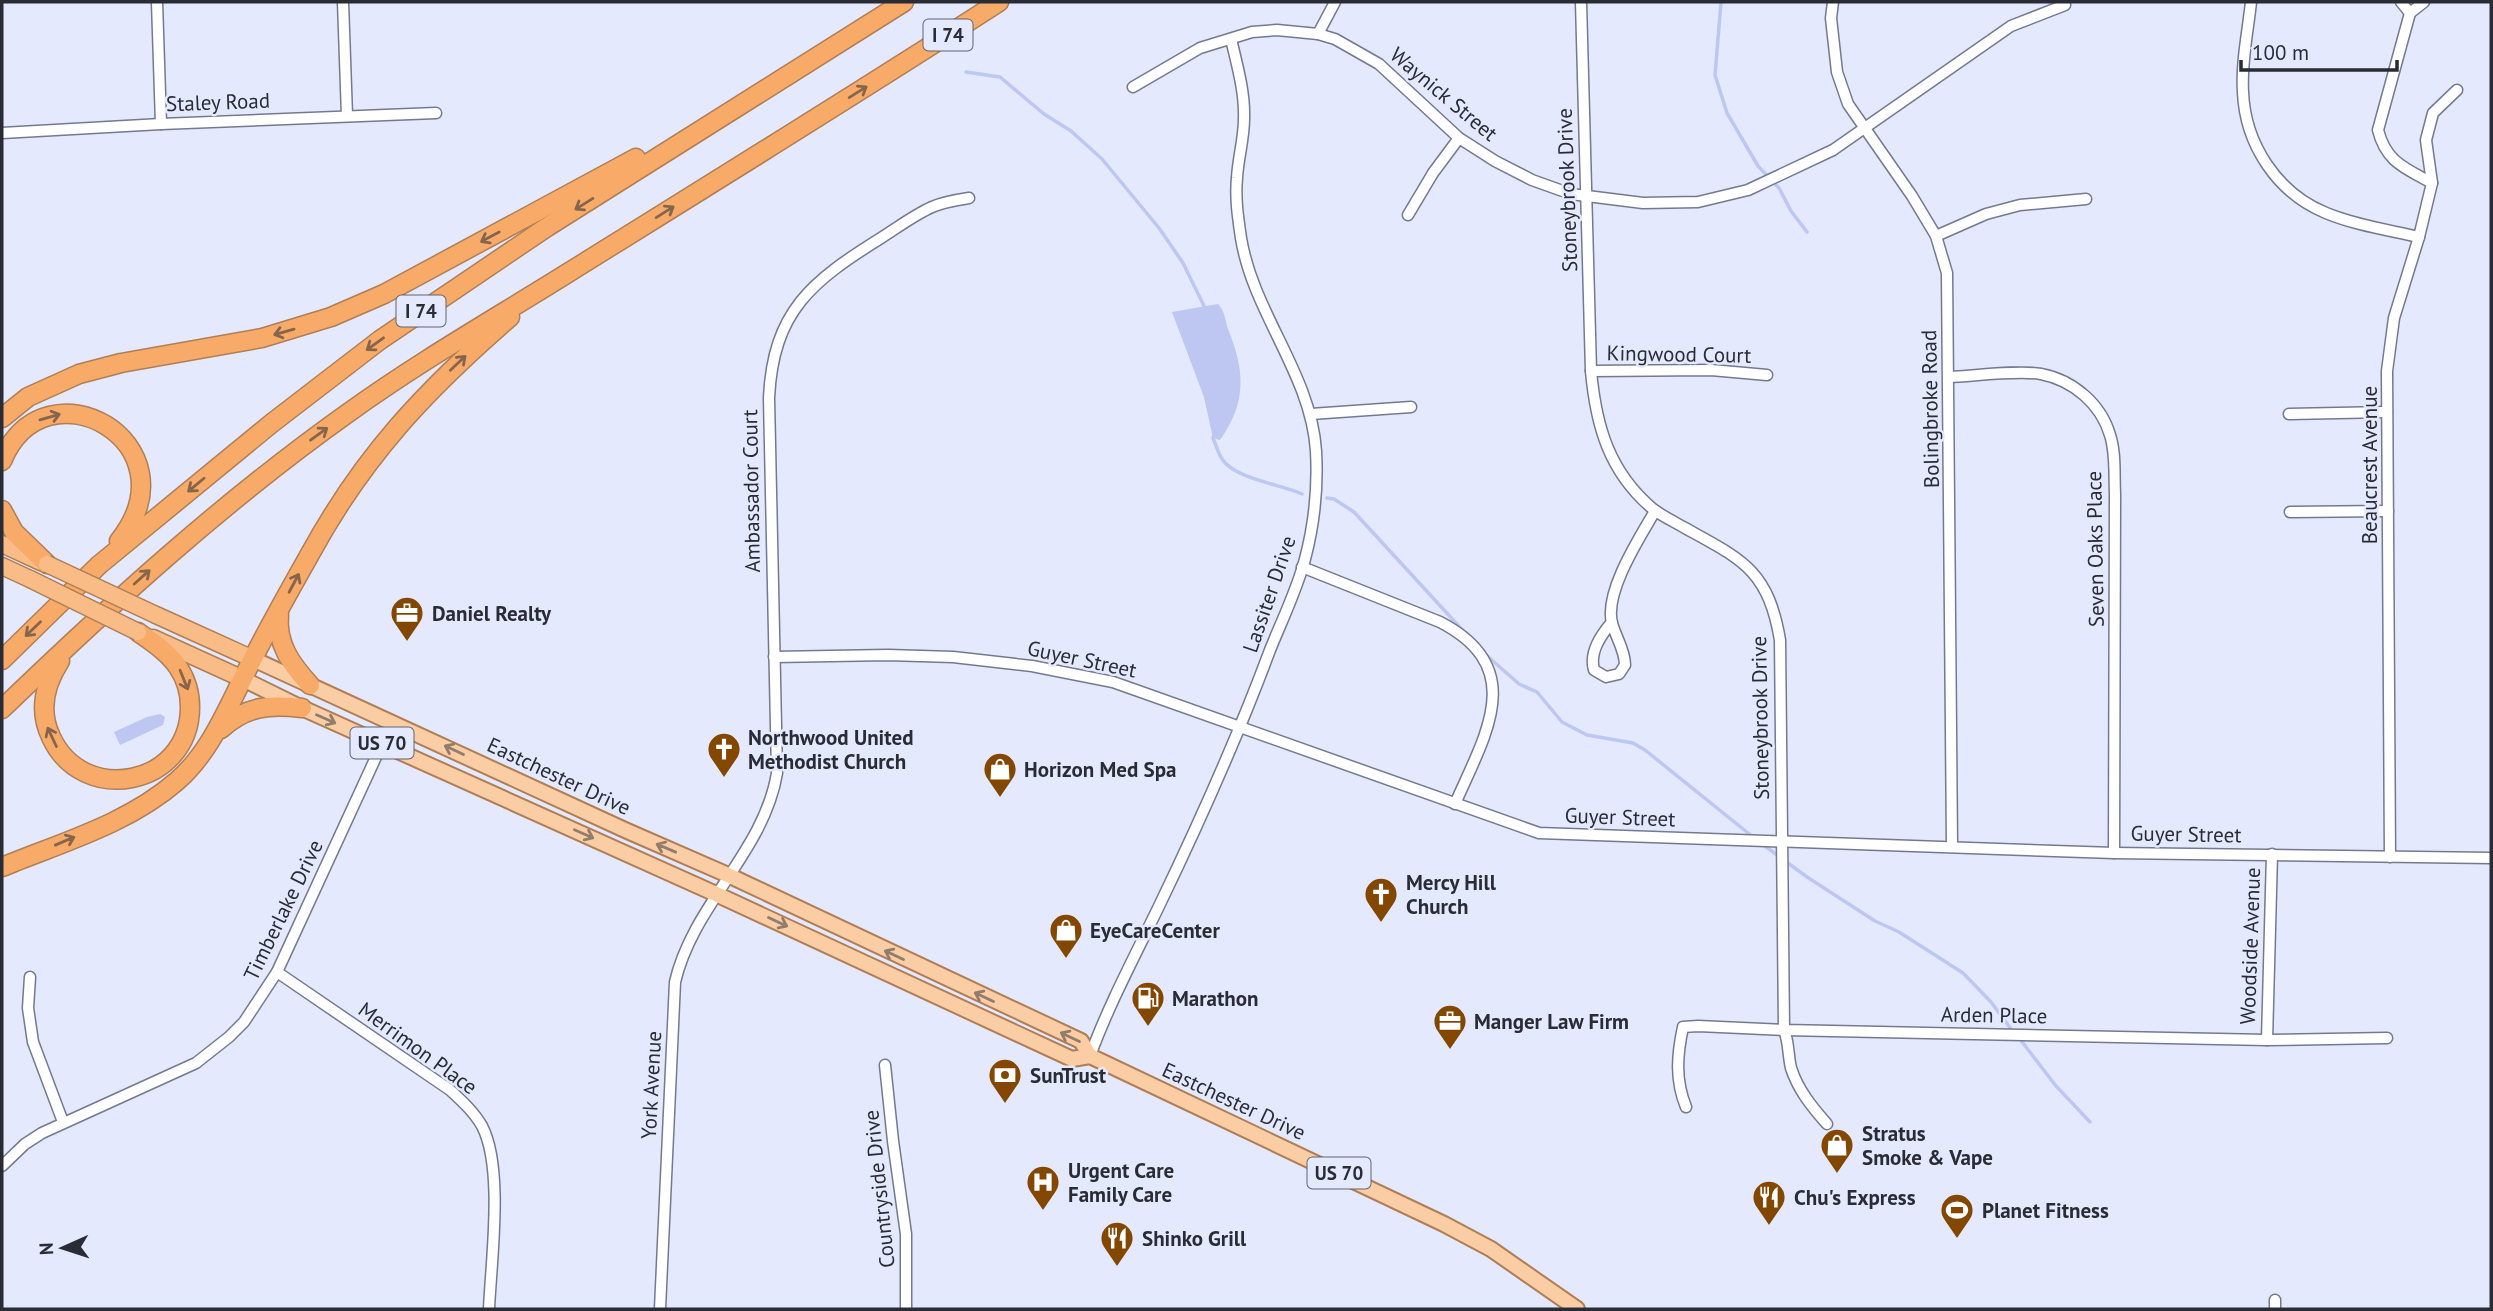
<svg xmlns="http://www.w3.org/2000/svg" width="2493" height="1311" font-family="'PT Sans',sans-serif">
<rect width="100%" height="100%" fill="#e4e9fd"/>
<!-- water -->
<g fill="#bdc7f1">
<path d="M1218 304C1225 311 1225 320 1228 329 1245 371 1247 402 1220 440L1213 438 1204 397 1172 312Z"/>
<path d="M160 714 165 717 163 725 120 745 114 732 147 717Z"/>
</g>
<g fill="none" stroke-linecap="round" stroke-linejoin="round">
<!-- stream -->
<g stroke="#bdc7f1" stroke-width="3.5">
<path d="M1721 2 1715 75 1727 113 1758 166 1779 188 1791 211 1807 232"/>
<path d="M966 72 1000 77 1044 114 1071 131 1102 159 1159 228 1183 263 1205 308"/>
<path d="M1214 435 1213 438C1216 445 1218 453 1222 459 1235 479 1280 484 1302 494"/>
<path d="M1327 498 1334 499 1354 512 1467 635"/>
<path d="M1485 654 1519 684 1537 692 1562 722 1587 735 1633 743 1645 750 1753 837"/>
<path d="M1762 844 1807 877 1875 921 1899 932 1963 973 1991 1002 2014 1033"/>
<path d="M2019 1038 2056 1086 2090 1122"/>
</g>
<defs>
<g id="minor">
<path d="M157 2 161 124"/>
<path d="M343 2 347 116"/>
<path d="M1581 2 1591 371C1596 426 1609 472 1653 509 1662 516 1675 522 1685 528 1743 560 1768 570 1780 640L1784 1030C1789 1042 1788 1056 1791 1068 1798 1090 1812 1107 1827 1124"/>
<path d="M1833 2 1831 18 1837 72 1848 104 1912 196 1936 236 1947 273 1952 845"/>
<path d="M2251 2C2248 31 2241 63 2243 92 2245 144 2277 193 2326 213 2355 225 2389 230 2419 237"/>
<path d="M2401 2 2410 13"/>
<path d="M2424 2 2410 13 2378 130C2386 162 2405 168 2432 183"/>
<path d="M1318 34 1335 2"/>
<path d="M1133 87 1200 48 1252 32 1277 30 1318 34 1335 39 1379 64 1459 138 1495 161 1532 180 1571 194 1643 203 1698 202 1748 190 1833 150 2011 26 2065 5"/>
<path d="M2 133 161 124 436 113"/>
<path d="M1408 215 1433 173 1459 138"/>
<path d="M1936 236 1986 214 2020 205 2086 199"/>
<path d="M1591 371 1711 370 1767 375"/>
<path d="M1949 377C1974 376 2018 370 2041 374 2073 380 2101 404 2110 435 2116 453 2114 475 2115 494L2114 853"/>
<path d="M1311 414 1411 407"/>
<path d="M2289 414 2387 412"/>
<path d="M2290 512 2388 511"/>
<path d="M1302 567 1440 622C1529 668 1485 735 1455 804"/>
<path d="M1612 622C1601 635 1589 652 1594 670L1606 677 1619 674 1625 665C1625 650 1616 638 1612 623 1604 592 1640 537 1655 511"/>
<path d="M774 657 888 655 953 657 1032 666 1113 682 1539 833 2114 853 2491 858"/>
<path d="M2390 857 2387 371 2394 318 2419 237 2432 183 2426 140 2433 113 2457 90"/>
<path d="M277 972 450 1090C462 1101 474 1112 482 1126 504 1168 491 1261 489 1309"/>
<path d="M30 977 28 1008 33 1042 63 1122"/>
<path d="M2267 1040 2272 854"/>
<path d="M1090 1056C1109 1004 1136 954 1160 904 1200 821 1238 736 1270 650 1282 620 1297 590 1305 559 1314 525 1318 486 1316 451 1311 374 1253 313 1241 238 1238 218 1235 198 1237 178 1238 158 1244 139 1244 119 1245 92 1237 65 1231 39"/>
<path d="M885 1065 893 1141 906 1234V1309"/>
<path d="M1686 1107C1675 1080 1677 1055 1683 1027L1698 1026 1784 1030 2267 1040 2387 1038"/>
<path d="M2 1166 25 1144 42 1133 196 1063 229 1037 244 1022 277 972 382 744"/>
<path d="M2275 1300V1309"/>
<path d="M660 1309 675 982C693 904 764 852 777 773L769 398C773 311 812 281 881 238 897 228 914 215 932 207 943 202 956 200 969 198"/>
</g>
<g id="primary">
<path d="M253 659 625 830 728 875 1081 1041 1090 1056"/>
<path d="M243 679 302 708 716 894 1072 1059 1090 1056 1444 1224 1491 1249 1577 1309"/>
</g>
<g id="trunk">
<path d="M2 544 41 562"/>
<path d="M2 566 30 579"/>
<path d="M156 615 253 659"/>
<path d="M153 638 243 679"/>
</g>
<g id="motorway">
<path d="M2 418 28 397 79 374 121 363 262 338 331 317 384 294 636 158"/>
<path d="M2 461C45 357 197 443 119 541"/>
<path d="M2 510 14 532 47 564"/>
<path d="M279 614C276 644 291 664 310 685"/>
<path d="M2 660 99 565 272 423 380 340 547 227 904 2"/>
<path d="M60 661C45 684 38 710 51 737 83 807 190 786 190 707 190 693 186 679 178 667 168 652 152 642 138 632"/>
<path d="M2 709C111 604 223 502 348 413 420 361 496 318 571 271 714 182 858 93 999 2"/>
<path d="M221 729C246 706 270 704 302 708"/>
<path d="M2 867C60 843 128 824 177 781 208 754 224 716 242 680 263 637 287 595 310 554 364 455 426 390 510 317"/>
</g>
</defs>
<!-- minor casing -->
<use href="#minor" stroke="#747990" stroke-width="13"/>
<!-- primary casing -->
<use href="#primary" stroke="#b07e56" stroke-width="18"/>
<!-- trunk casing -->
<use href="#trunk" stroke="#b07e56" stroke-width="19"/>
<!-- motorway casing -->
<use href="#motorway" stroke="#b07e56" stroke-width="21"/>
<!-- minor -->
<use href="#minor" stroke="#fff" stroke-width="10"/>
<!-- primary -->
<use href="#primary" stroke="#fbcda4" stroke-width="14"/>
<!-- trunk -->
<use href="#trunk" stroke="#fabc86" stroke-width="16"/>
<!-- motorway -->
<use href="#motorway" stroke="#f8ab68" stroke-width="18"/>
<defs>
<g id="trunk-bridge">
<path d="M47 564 156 615"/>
<path d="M30 579 138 632"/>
</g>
</defs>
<!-- trunk-bridge casing -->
<use href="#trunk-bridge" stroke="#b07e56" stroke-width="19" stroke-linecap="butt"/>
<!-- trunk-bridge -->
<use href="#trunk-bridge" stroke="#fabc86" stroke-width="16"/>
</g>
<!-- one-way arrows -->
<defs><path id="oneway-shaft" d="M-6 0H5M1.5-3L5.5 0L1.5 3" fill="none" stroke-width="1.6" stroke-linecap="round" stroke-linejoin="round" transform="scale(1.75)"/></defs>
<g stroke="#86654c">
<use href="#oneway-shaft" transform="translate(858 92) rotate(-32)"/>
<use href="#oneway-shaft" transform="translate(584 204) rotate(148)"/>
<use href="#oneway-shaft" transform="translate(665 212) rotate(-32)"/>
<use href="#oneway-shaft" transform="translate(490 237) rotate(152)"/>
<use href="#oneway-shaft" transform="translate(284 332) rotate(164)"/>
<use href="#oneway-shaft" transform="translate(375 344) rotate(144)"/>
<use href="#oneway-shaft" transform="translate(458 363) rotate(-43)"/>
<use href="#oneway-shaft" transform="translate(50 417) rotate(-16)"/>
<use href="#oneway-shaft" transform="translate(319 434) rotate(-36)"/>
<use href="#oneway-shaft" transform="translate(196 485) rotate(140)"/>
<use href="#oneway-shaft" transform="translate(142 577) rotate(-42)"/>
<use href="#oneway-shaft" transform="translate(294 583) rotate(-62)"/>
<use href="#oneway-shaft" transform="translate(33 629) rotate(136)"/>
<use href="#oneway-shaft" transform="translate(184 680) rotate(68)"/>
<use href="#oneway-shaft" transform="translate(52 737) rotate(-115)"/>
<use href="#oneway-shaft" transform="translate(65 841) rotate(-23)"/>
</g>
<g stroke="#927c6c">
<use href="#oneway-shaft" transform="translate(326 719) rotate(24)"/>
<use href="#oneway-shaft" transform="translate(454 750) rotate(-155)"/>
<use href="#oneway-shaft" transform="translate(584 834) rotate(24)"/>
<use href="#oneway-shaft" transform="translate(666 848) rotate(-157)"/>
<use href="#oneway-shaft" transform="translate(778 922) rotate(25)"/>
<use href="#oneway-shaft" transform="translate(894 955) rotate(-155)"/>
<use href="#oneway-shaft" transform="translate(984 997) rotate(-155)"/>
<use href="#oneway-shaft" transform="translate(1070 1037) rotate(-154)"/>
</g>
<!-- icons -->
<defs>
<symbol id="office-pin" viewBox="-11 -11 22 30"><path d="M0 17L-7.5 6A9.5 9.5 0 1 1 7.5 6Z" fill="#834700" stroke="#e4e9fd"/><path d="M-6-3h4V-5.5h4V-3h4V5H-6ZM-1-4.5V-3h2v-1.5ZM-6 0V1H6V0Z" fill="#fff"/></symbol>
<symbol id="church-pin" viewBox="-11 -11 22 30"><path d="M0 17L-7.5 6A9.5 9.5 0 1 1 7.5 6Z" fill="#834700" stroke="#e4e9fd"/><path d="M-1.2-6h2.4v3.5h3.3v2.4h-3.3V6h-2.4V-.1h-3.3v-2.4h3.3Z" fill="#fff"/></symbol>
<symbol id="shop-pin" viewBox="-11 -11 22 30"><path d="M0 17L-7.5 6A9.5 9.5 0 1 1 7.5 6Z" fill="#834700" stroke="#e4e9fd"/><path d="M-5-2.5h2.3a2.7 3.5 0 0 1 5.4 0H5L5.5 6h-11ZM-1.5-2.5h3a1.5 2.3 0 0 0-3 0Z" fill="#fff"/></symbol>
<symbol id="fuel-pin" viewBox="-11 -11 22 30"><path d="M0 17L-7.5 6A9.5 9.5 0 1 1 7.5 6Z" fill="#834700" stroke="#e4e9fd"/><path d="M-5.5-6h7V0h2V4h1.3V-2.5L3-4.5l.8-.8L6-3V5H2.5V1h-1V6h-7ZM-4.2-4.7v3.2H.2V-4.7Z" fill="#fff"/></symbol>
<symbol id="bank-pin" viewBox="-11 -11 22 30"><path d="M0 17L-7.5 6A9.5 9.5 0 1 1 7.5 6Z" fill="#834700" stroke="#e4e9fd"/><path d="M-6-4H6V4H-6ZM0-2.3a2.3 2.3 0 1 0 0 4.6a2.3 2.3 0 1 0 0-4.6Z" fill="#fff"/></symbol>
<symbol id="hospital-pin" viewBox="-11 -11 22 30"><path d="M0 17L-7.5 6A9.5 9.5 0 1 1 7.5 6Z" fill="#834700" stroke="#e4e9fd"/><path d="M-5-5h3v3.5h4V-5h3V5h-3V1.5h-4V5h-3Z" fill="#fff"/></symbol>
<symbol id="restaurant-pin" viewBox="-11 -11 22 30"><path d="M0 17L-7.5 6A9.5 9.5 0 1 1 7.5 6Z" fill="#834700" stroke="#e4e9fd"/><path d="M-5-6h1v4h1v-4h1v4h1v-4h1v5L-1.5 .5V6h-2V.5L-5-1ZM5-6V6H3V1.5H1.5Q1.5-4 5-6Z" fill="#fff"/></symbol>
<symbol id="stadium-pin" viewBox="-11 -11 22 30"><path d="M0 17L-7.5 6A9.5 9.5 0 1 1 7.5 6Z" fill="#834700" stroke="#e4e9fd"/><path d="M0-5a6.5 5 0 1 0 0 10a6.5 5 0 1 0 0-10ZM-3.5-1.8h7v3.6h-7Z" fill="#fff"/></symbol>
</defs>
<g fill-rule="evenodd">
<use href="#office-pin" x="388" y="594" width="38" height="52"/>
<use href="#church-pin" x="705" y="730" width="38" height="52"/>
<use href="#shop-pin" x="981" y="750" width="38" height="52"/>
<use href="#church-pin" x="1362" y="875" width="38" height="52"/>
<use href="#shop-pin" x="1047" y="911" width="38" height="52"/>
<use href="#fuel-pin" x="1129" y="979" width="38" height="52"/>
<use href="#office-pin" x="1431" y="1002" width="38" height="52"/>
<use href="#bank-pin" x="986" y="1056" width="38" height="52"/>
<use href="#shop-pin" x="1818" y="1126" width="38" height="52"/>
<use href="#hospital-pin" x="1024" y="1163" width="38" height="52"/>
<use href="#restaurant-pin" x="1750" y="1178" width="38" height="52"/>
<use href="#stadium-pin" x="1938" y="1191" width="38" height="52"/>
<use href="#restaurant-pin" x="1098" y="1219" width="38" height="52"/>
</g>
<g text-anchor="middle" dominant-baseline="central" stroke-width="5" stroke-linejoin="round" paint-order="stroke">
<!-- shield labels -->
<g fill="#e4e9fd" stroke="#616471" stroke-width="2">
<rect x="923.5" y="19.5" width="49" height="31" rx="5"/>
<rect x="396.5" y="295.5" width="49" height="31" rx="5"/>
<rect x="350.5" y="727.5" width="63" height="31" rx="5"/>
<rect x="1307.5" y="1157.5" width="63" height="31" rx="5"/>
</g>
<g font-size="19" font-weight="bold" fill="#292b35">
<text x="948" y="35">I 74</text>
<text x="421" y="311">I 74</text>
<text x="382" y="743">US 70</text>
<text x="1339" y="1173">US 70</text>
</g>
<!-- street labels -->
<g font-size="21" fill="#292b35" stroke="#e4e9fd">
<text transform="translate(1444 94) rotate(40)">Waynick Street</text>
<text transform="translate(218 102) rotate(-2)">Staley Road</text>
<text transform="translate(1567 190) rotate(-92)">Stoneybrook Drive</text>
<text transform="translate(1679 354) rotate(1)">Kingwood Court</text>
<text transform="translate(1930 409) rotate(-91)">Bolingbroke Road</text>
<text transform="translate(2369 465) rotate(-90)">Beaucrest Avenue</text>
<text transform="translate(751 491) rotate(-91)">Ambassador Court</text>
<text transform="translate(2095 549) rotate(-91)">Seven Oaks Place</text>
<text transform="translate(1269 594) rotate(-71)">Lassiter Drive</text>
<text transform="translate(1082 659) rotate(12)">Guyer Street</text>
<text transform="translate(1760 718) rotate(-91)">Stoneybrook Drive</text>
<text transform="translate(559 776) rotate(25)">Eastchester Drive</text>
<text transform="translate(1620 817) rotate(2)">Guyer Street</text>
<text transform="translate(2186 834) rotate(1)">Guyer Street</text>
<text transform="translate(283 910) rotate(-64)">Timberlake Drive</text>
<text transform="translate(2250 946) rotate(-88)">Woodside Avenue</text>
<text transform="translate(1994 1015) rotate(1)">Arden Place</text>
<text transform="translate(418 1048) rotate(36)">Merrimon Place</text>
<text transform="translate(651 1085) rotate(-87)">York Avenue</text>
<text transform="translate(1234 1101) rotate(25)">Eastchester Drive</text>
<text transform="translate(879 1189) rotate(-96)">Countryside Drive</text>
</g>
<!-- poi labels -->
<g font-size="21" font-weight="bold" fill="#292b35" stroke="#e4e9fd" text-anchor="start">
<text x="432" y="613">Daniel Realty</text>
<text x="748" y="737">Northwood United<tspan x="748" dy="24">Methodist Church</tspan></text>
<text x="1024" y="769">Horizon Med Spa</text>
<text x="1406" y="882">Mercy Hill<tspan x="1406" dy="24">Church</tspan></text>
<text x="1090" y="930">EyeCareCenter</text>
<text x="1172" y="998">Marathon</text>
<text x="1474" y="1021">Manger Law Firm</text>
<text x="1030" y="1075">SunTrust</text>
<text x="1862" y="1133">Stratus<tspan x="1862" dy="24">Smoke &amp; Vape</tspan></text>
<text x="1068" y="1170">Urgent Care<tspan x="1068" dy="24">Family Care</tspan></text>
<text x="1794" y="1197">Chu's Express</text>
<text x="1982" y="1210">Planet Fitness</text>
<text x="1142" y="1238">Shinko Grill</text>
</g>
</g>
<!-- border -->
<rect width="2493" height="1311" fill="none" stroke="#292b35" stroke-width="7"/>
<!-- north arrow -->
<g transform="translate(63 1248) rotate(267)" stroke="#e4e9fd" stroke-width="5" paint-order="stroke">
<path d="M0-5L12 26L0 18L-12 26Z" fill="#292b35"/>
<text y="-10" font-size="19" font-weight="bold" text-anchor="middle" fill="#292b35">N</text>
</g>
<!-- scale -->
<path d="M2241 60v10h156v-10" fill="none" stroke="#292b35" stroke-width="3.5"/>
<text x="2252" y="60" font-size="21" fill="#292b35" stroke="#e4e9fd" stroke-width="5" paint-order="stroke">100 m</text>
</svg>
